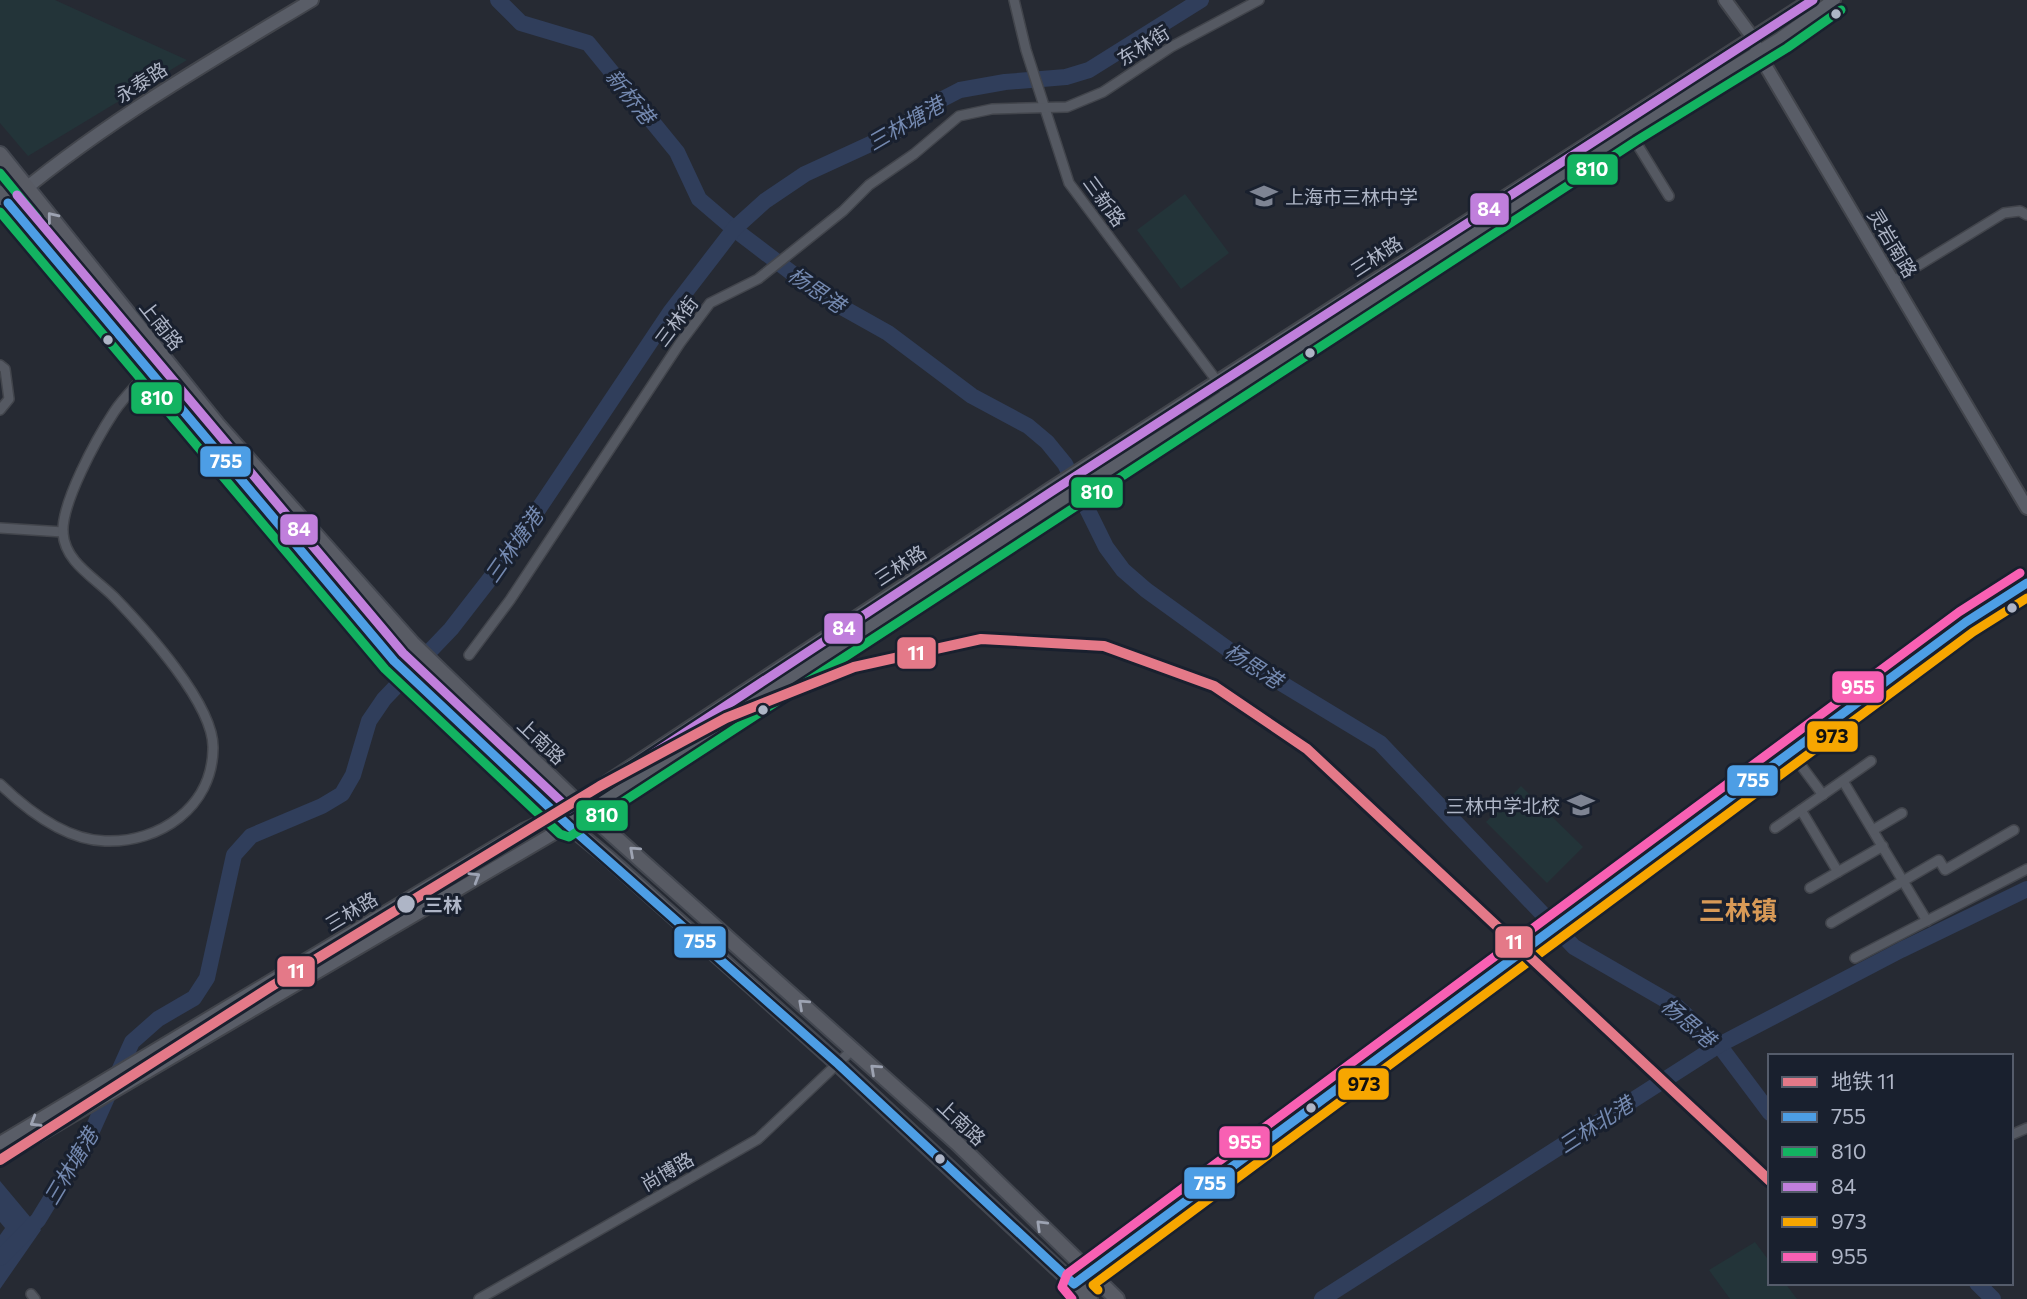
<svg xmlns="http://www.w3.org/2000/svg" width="2027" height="1299" font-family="Commissioner,'Noto Sans SC',sans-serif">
<rect width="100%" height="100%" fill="#262a33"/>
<!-- green -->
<g fill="#233439">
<path d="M0 0H55L187 60 28 156 0 123Z"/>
<path d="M1185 194 1229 253 1181 289 1137 230Z"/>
<path d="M1521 786 1583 847 1547 883 1486 822Z"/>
<path d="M1755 1242 1770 1262V1283H1785L1797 1299H1730L1709 1270Z"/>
</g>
<!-- water -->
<path fill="#303e5b" d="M0 1181 41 1230 0 1289V1235L5 1228 0 1222Z"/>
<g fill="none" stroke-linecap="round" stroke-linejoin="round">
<!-- river -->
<g stroke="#303e5b" stroke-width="16">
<path d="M498 0 521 23 588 43 677 152 699 199 734 229 822 296 888 333 972 396 1028 426 1047 442 1065 464 1106 547 1123 570 1146 590 1243 660 1380 743 1574 947 1676 1006 1719 1045 1770 1113"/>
<path d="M0 1258 38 1220 91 1133 132 1042 158 1019 194 998 207 978 234 855 251 836 322 806 342 794 353 775 369 721 384 699 451 629 503 562 671 311 734 229 765 201 805 174 892 134 929 106 960 90 1005 82 1066 77 1089 70 1201 0"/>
<path d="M1977 1283 1993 1299"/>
<path d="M1322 1299 1719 1045 1901 950 2027 889"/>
</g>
<defs>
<g id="street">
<path d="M1014 0 1026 50 1069 183 1226 393"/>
<path d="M1629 131 1669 196"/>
<path d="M1893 281 2004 213 2020 211 2027 215"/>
<path d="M0 365 5 369 9 399 0 410"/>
<path d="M0 528 63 532"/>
<path d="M469 655 510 600 680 343 710 303 758 279 843 211 869 185 914 154 959 116 992 109 1067 107 1103 92 1171 47 1259 0"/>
<path d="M1791 752 1823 795"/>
<path d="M1843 781 1927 921"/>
<path d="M0 784C27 810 65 840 105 841 160 843 212 807 213 749 215 705 144 628 114 597 94 577 65 562 63 533 61 503 97 438 114 412 123 398 137 385 148 372"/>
<path d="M1801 810 1838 872"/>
<path d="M1775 828 1871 761"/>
<path d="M1873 830 1902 813"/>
<path d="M1810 888 1883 846"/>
<path d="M1831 923 1939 860 1945 870 2014 830"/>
<path d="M1855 958 2027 869"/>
<path d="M2011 1135 2027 1128"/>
<path d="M1074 1284 1966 622 2027 583"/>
<path d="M31 1294 35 1299"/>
<path d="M479 1299 758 1139 853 1049"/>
</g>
<g id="secondary">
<path d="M1725 0 1753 38 1758 53 2027 508"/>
<path d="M0 210C96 127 204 65 312 0"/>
<path d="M0 1143 523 830 557 815 1050 489 1811 0"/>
<path d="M0 1158 568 825 1058 502 1213 404 1629 131 1781 38 1834 0"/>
</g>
<g id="primary">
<path d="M0 154 217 424 412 643 587 812 957 1143 1117 1299"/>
<path d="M0 193 201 435 394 661 568 825 607 857 838 1064 1090 1299"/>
</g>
</defs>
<!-- street casing -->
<use href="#street" stroke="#42454c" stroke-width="12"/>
<!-- secondary casing -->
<use href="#secondary" stroke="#42454c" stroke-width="16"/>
<!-- primary casing -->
<use href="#primary" stroke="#434750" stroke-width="18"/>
<!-- street -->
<use href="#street" stroke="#555962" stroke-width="9"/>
<!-- secondary -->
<use href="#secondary" stroke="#595d67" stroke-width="12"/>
<!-- primary -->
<use href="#primary" stroke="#585b64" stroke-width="14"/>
<defs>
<path id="bus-1" d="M8 203 394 661 568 825 838 1064 1074 1284 1966 622 2027 583"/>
<g id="bus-2">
<path d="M0 173 37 218"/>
<path d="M0 212 385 669 560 834 569 837 1636 141 1787 48 1841 10"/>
</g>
<path id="bus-3" d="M17 195 403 653 569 809 1051 492 1813 0"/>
<path id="bus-4" d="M1098 1290 1093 1285 1973 632 2027 598"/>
<path id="bus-5" d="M1072 1299 1062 1287 1067 1274 1959 612 2020 573"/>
</defs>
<!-- bus-1 casing -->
<use href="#bus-1" stroke="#19202e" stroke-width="14"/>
<!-- bus-2 casing -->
<use href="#bus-2" stroke="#19202e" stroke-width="14"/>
<!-- bus-3 casing -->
<use href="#bus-3" stroke="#19202e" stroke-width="14"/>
<!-- bus-4 casing -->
<use href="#bus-4" stroke="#19202e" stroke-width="14"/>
<!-- bus-5 casing -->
<use href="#bus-5" stroke="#19202e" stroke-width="14"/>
<!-- bus-1 -->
<use href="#bus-1" stroke="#4d9ee5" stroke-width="9"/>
<!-- bus-2 -->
<use href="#bus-2" stroke="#13b361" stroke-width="9"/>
<!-- bus-3 -->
<use href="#bus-3" stroke="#c07fdc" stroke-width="9"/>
<!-- bus-4 -->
<use href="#bus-4" stroke="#f7a600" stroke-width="9"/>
<!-- bus-5 -->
<use href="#bus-5" stroke="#f860b3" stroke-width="9"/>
<defs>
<path id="metro-1" d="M0 1160 272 986 600 786 726 718 854 667 981 639 1104 646 1214 686 1307 749 1770 1181"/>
</defs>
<!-- metro-1 casing -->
<use href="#metro-1" stroke="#19202e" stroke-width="16"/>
<!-- metro-1 -->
<use href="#metro-1" stroke="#e47988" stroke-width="10"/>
</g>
<!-- one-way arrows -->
<defs><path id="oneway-chevron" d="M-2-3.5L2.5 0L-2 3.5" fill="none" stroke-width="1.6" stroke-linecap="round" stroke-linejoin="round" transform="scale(1.75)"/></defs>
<g stroke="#9da3b2">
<use href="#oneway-chevron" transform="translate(52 217) rotate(-129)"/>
<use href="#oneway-chevron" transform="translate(634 851) rotate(-138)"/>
<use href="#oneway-chevron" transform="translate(803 1004) rotate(-138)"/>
<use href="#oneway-chevron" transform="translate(875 1069) rotate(-138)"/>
<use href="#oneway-chevron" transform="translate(1041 1225) rotate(-136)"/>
</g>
<g stroke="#9da3b3">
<use href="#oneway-chevron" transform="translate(475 877) rotate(-31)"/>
<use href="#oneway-chevron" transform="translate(35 1122) rotate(149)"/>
</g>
<!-- icons -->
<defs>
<symbol id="school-bare" viewBox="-9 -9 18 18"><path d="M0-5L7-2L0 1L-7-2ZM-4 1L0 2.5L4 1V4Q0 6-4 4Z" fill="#7e8493" stroke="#19202e" stroke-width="2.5" paint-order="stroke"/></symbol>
</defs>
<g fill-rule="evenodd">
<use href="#school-bare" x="1245" y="177" width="38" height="38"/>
<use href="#school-bare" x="1562" y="786" width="38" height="38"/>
</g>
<!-- markers -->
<g fill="#aeb5c6" stroke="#19202e" stroke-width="2.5">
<circle cx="1836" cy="14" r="6"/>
<circle cx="108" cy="340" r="6"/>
<circle cx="1310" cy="353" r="6"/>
<circle cx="2012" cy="608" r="6"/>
<circle cx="763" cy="710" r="6"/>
<circle cx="406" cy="904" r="10"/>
<circle cx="1311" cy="1108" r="6"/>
<circle cx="940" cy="1159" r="6"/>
</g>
<g text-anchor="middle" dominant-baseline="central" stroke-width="6" stroke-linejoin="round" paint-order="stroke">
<!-- street labels -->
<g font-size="19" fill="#aeb5c6" stroke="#19202e">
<text transform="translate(1143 45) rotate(-32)">东林街</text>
<text transform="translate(141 82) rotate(-33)">永泰路</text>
<text transform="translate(1105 201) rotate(54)">三新路</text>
<text transform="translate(1893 243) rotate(59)">灵岩南路</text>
<text transform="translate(1376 256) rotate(-33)">三林路</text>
<text transform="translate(676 321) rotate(-53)">三林街</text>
<text transform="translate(162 325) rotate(52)">上南路</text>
<text transform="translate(900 565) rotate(-33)">三林路</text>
<text transform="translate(542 741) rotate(43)">上南路</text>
<text transform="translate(351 911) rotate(-31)">三林路</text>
<text transform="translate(962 1122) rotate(43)">上南路</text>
<text transform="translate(667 1171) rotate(-30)">尚博路</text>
</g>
<!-- poi labels -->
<g font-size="19" fill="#aeb5c6" stroke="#19202e" text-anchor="start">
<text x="1285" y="196">上海市三林中学</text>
<text x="1560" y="805" text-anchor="end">三林中学北校</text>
</g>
<!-- stop labels -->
<g font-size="19" font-weight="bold" fill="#aeb5c6" stroke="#19202e" text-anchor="start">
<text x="424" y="904">三林</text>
</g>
<!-- water labels -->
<g font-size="21" font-style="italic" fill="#7489b0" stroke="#19202e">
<text transform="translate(631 96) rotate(51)">新桥港</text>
<text transform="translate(905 123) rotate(-30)">三林塘港</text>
<text transform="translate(817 289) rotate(34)">杨思港</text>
<text transform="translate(513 545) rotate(-55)">三林塘港</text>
<text transform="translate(1254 665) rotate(33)">杨思港</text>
<text transform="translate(1689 1022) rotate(40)">杨思港</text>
<text transform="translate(1595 1124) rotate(-33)">三林北港</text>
<text transform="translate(70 1166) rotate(-59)">三林塘港</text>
</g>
<!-- district labels -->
<g font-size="26" font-weight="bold" fill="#d89a57" stroke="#19202e">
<text x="1738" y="909">三林镇</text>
</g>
</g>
<g stroke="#19202e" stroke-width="2.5">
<rect x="1566" y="153" width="53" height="33" rx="7" fill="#13b361"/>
<rect x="1469" y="192" width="41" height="34" rx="7" fill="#c07fdc"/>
<rect x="130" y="381" width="53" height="34" rx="7" fill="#13b361"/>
<rect x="199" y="445" width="53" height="33" rx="7" fill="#4d9ee5"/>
<rect x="1070" y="476" width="54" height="33" rx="7" fill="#13b361"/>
<rect x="279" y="513" width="40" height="33" rx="7" fill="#c07fdc"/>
<rect x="823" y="612" width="41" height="33" rx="7" fill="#c07fdc"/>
<rect x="896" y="636" width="41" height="34" rx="7" fill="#e47988"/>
<rect x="1831" y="670" width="54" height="34" rx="7" fill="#f860b3"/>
<rect x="1806" y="720" width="53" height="33" rx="7" fill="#f7a600"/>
<rect x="1726" y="764" width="53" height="33" rx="7" fill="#4d9ee5"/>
<rect x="575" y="799" width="54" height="33" rx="7" fill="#13b361"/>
<rect x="673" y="925" width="54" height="34" rx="7" fill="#4d9ee5"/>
<rect x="1494" y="925" width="40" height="34" rx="7" fill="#e47988"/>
<rect x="276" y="955" width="40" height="33" rx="7" fill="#e47988"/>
<rect x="1337" y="1067" width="53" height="34" rx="7" fill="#f7a600"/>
<rect x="1218" y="1125" width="53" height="34" rx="7" fill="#f860b3"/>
<rect x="1183" y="1166" width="53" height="34" rx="7" fill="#4d9ee5"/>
</g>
<g font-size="19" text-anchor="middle" font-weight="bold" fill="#fff">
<text x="1592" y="176">810</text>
<text x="1489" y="216">84</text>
<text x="157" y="405">810</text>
<text x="226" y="468">755</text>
<text x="1097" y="499">810</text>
<text x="299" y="536">84</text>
<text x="844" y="635">84</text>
<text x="916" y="660">11</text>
<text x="1858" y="694">955</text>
<text x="1753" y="787">755</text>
<text x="602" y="822">810</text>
<text x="700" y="948">755</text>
<text x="1514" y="949">11</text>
<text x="296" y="978">11</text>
<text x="1245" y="1149">955</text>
<text x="1210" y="1190">755</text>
</g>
<g font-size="19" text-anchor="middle" font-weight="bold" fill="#111">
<text x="1832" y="743">973</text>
<text x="1364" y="1091">973</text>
</g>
<!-- legend -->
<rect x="1768" y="1054" width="245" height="231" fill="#19202e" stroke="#555c6b" stroke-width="2"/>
<rect x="1782" y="1077" width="35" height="10" fill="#e47988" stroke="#555c6b" stroke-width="2"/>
<text x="1831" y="1089" font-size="21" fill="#aeb5c6">地铁 11</text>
<rect x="1782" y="1112" width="35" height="10" fill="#4d9ee5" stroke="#555c6b" stroke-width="2"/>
<text x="1831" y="1124" font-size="21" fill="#aeb5c6">755</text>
<rect x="1782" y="1147" width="35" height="10" fill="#13b361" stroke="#555c6b" stroke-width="2"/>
<text x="1831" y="1159" font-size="21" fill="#aeb5c6">810</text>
<rect x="1782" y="1182" width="35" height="10" fill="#c07fdc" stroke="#555c6b" stroke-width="2"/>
<text x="1831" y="1194" font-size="21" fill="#aeb5c6">84</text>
<rect x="1782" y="1217" width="35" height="10" fill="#f7a600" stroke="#555c6b" stroke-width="2"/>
<text x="1831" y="1229" font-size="21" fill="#aeb5c6">973</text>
<rect x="1782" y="1252" width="35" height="10" fill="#f860b3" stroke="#555c6b" stroke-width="2"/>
<text x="1831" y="1264" font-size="21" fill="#aeb5c6">955</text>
</svg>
